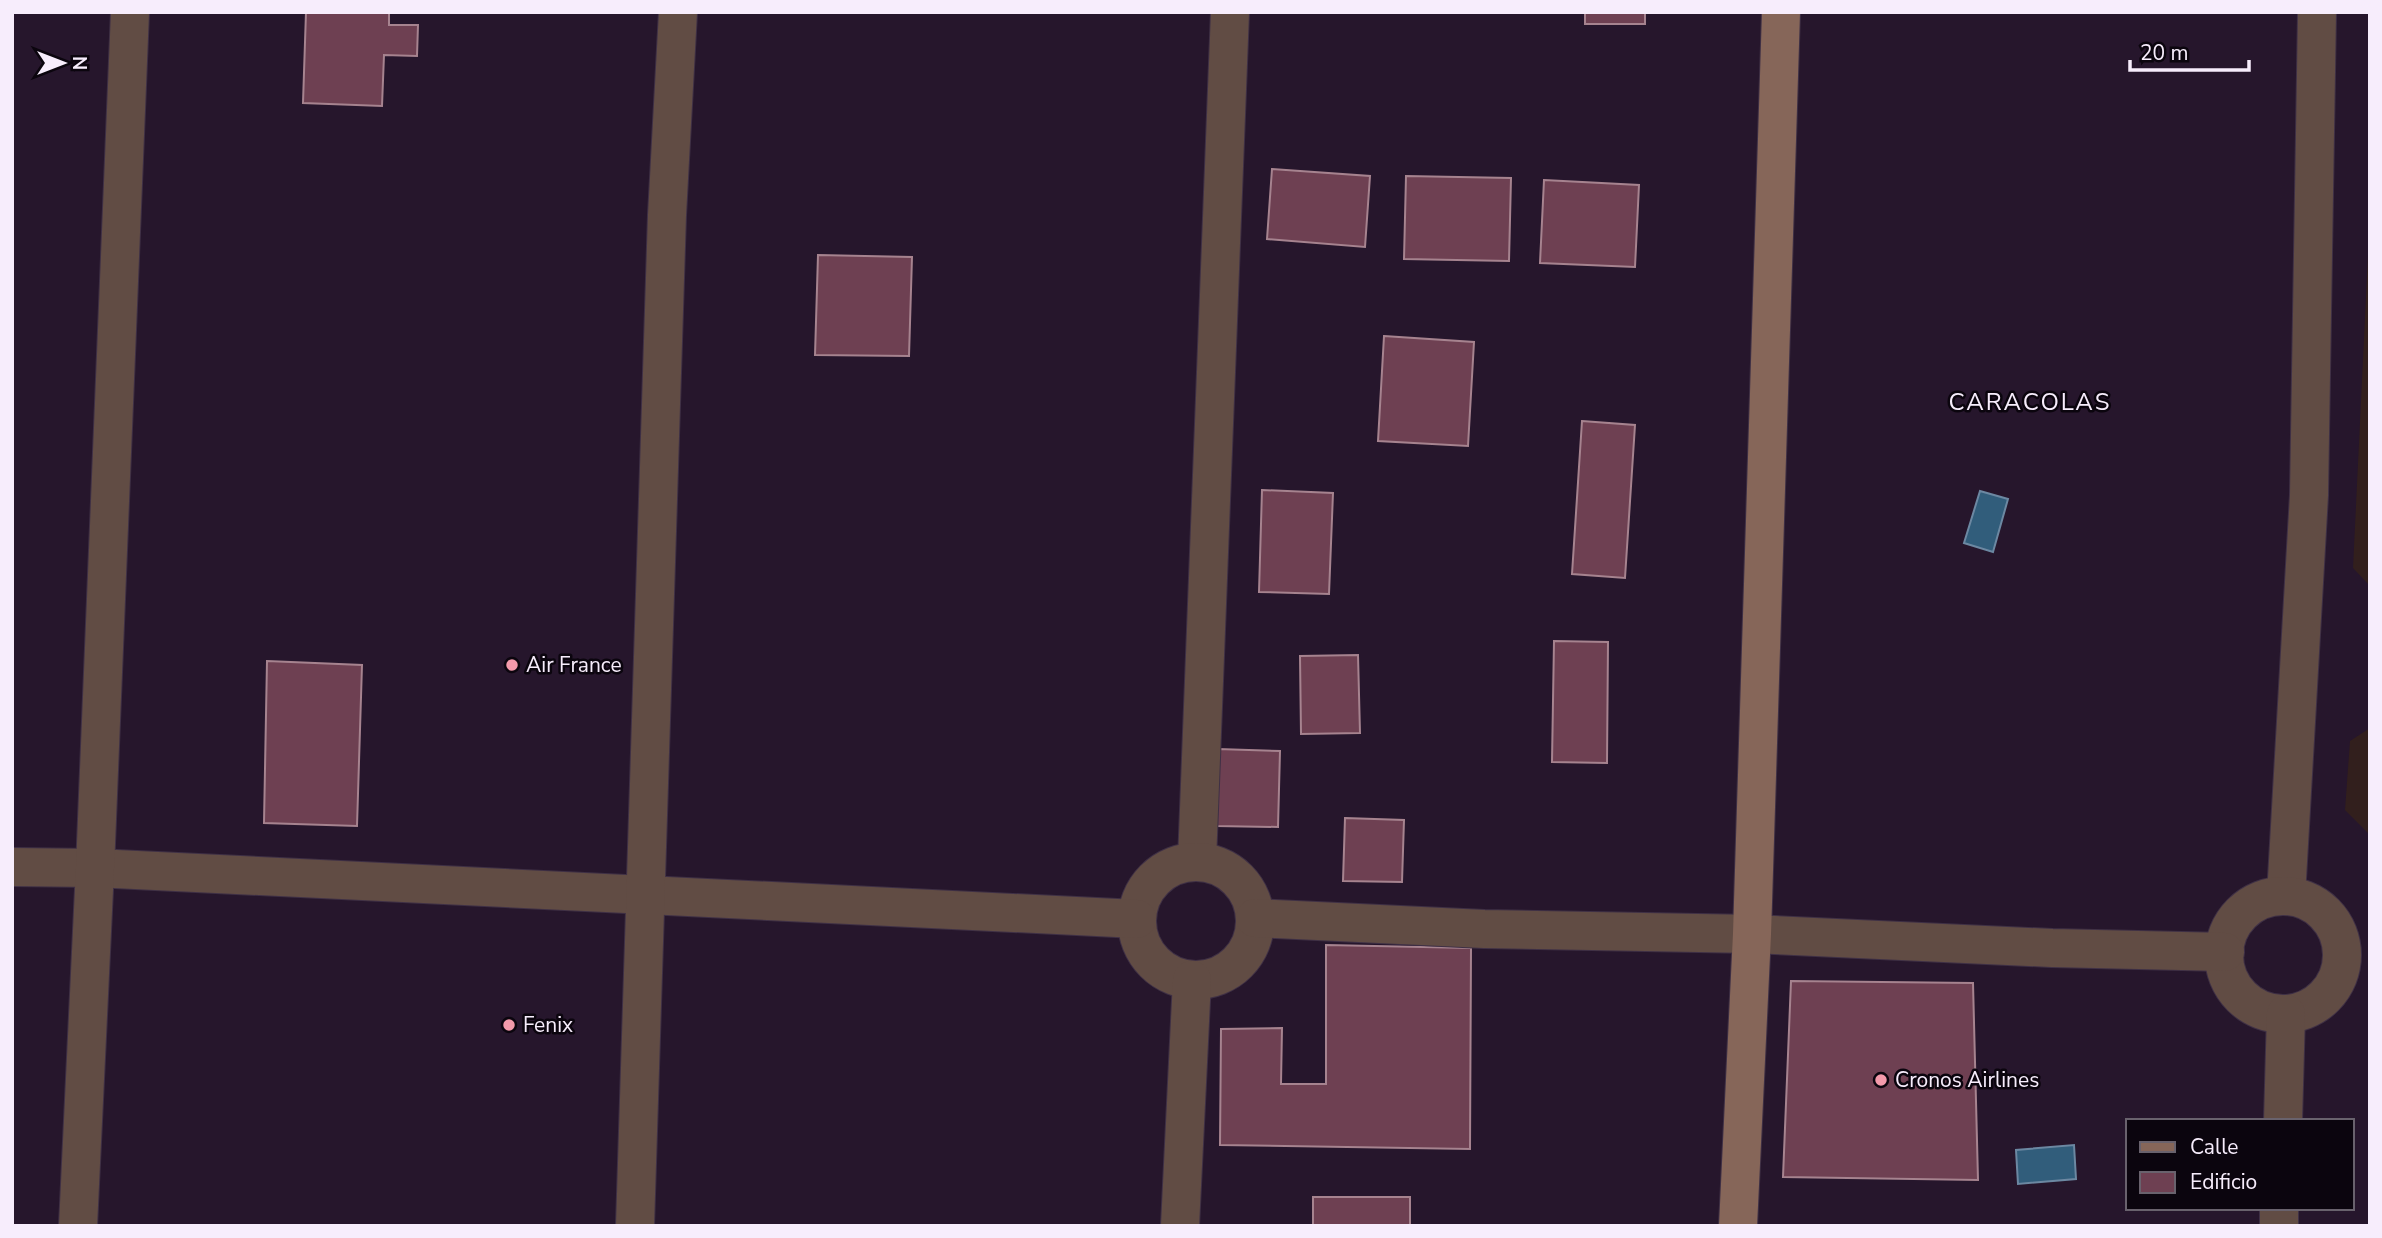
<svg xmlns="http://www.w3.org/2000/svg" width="2382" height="1238" font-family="'Nunito Sans',sans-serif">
<rect width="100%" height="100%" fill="#26162c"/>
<!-- education -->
<g fill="#321f1d">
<path d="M2369 234H2370V586L2353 568Z"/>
<path d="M2370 728V835L2345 810 2350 741Z"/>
</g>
<!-- water -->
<g fill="#315d7b" stroke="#6c88a2" stroke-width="2">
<path d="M1980 491 2008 499 1993 552 1964 543Z"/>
<path d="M2074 1145 2076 1179 2018 1184 2016 1150Z"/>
</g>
<!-- building -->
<g fill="#6e4052" stroke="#a6838f" stroke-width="2">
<path d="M306 12H389V25H418L417 56 384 55 382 106 303 103Z"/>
<rect x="1585" y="12" width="60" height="12"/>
<path d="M1272 169 1370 176 1365 247 1267 239Z"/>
<path d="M1406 176 1511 178 1509 261 1404 259Z"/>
<path d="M1544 180 1639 185 1635 267 1540 263Z"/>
<path d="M818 255 912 257 909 356 815 355Z"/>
<path d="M1384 336 1474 342 1468 446 1378 441Z"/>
<path d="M1582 421 1635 425 1625 578 1572 574Z"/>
<path d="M1262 490 1333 493 1329 594 1259 592Z"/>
<path d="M1554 641 1608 642 1607 763 1552 762Z"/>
<path d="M1358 655 1360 733 1301 734 1300 656Z"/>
<path d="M267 661 362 665 357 826 264 823Z"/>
<path d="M1218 749 1280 751 1278 827 1216 826Z"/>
<path d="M1345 818 1404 820 1402 882 1343 881Z"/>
<path d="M1326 945 1471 948 1470 1149 1220 1145 1221 1029 1282 1028 1281 1084H1326Z"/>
<path d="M1791 981 1973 983 1978 1180 1783 1177Z"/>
<rect x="1313" y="1197" width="97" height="29"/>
</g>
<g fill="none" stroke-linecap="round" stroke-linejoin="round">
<defs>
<g id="street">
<path d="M1197 861 1230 12"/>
<circle cx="1196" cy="921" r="59"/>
<path d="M12 867 95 868 1137 919"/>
<path d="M2286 896 2309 495 2317 12"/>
<circle cx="2283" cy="955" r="59"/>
<path d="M1255 918 1484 929 1752 934 2052 948 2225 952"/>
<path d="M2283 1121 2286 1014"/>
<path d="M78 1226 95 868 130 12"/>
<path d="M635 1226 667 215 678 12"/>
<path d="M1180 1226 1192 980"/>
<path d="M2279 1226V1208"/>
</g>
<path id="secondary" d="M1738 1226 1752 934 1781 12"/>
</defs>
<!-- street casing -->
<use href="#street" stroke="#3f3045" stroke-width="40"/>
<!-- secondary casing -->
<use href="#secondary" stroke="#3f3045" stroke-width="40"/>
<!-- street -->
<use href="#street" stroke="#614c44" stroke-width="38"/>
<!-- secondary -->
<use href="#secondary" stroke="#866659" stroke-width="38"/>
</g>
<!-- markers -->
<g fill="#f39aab" stroke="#0b050e" stroke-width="2.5">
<circle cx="512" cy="665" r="7"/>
<circle cx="509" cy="1025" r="7"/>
<circle cx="1881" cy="1080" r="7"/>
</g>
<g text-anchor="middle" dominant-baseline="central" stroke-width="5" stroke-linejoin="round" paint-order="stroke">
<!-- poi labels -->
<g font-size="21" fill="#f7edfc" stroke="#0b050e" text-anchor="start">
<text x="526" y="665">Air France</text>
<text x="523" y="1025">Fenix</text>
<text x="1895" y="1080">Cronos Airlines</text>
</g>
<!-- quarter labels -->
<g font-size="24" letter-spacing="2" fill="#f7edfc" stroke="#0b050e">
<text x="2030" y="402">CARACOLAS</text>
</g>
</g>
<!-- border -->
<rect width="2382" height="1238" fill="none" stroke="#f7edfc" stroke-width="28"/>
<!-- legend -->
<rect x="2126" y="1119" width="228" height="91" fill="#0b050e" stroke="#69626d" stroke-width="2"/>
<rect x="2140" y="1142" width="35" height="10" fill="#866659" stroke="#69626d" stroke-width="2"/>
<text x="2190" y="1154" font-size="21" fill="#f7edfc">Calle</text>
<rect x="2140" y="1172" width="35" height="21" fill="#6e4052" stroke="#69626d" stroke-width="2"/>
<text x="2190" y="1189" font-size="21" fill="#f7edfc">Edificio</text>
<!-- north arrow -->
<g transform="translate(63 63) rotate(90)" stroke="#0b050e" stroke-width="5" paint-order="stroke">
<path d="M0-5L12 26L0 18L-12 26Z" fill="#f7edfc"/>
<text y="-10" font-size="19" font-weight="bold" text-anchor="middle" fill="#f7edfc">N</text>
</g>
<!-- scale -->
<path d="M2130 60v10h119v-10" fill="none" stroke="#f7edfc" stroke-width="3.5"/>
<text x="2140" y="60" font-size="21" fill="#f7edfc" stroke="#0b050e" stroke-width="5" paint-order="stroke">20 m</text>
</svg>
